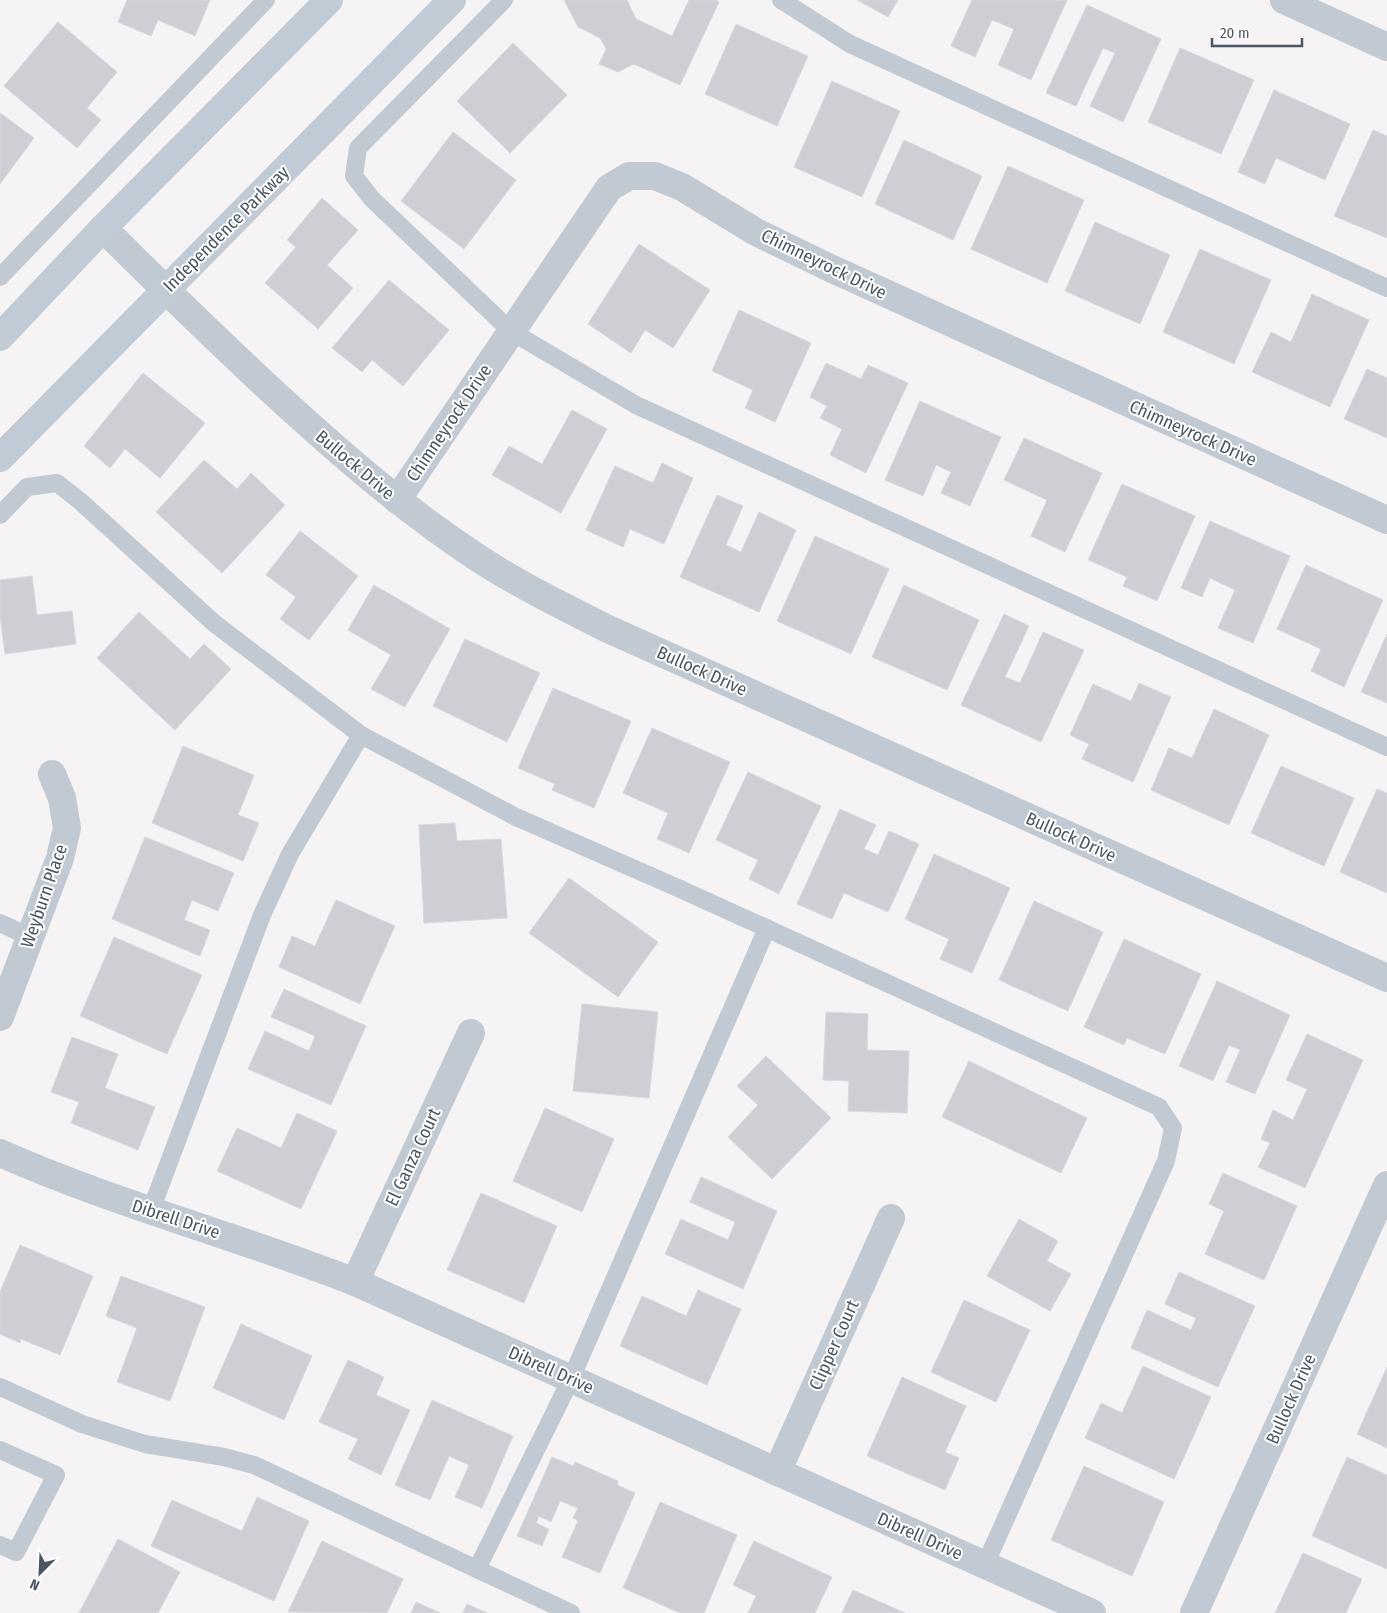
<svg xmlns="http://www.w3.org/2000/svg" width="1387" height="1613" font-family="'Fira Sans Condensed',sans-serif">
<rect width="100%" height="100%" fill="#f5f3f3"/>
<!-- building -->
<g fill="#cdcfd5" stroke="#d7d9de">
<path d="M127 0H210L195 36 158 20 151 36 118 22Z"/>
<path d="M564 0H627L636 19 672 36 689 0H715L719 2 680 85 634 64 618 72 599 64 606 49 600 38 578 27Z"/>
<path d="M857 0H898L888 17Z"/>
<path d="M972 0H1067L1031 80 998 65 1014 29 992 20 975 57 951 46Z"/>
<path d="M1087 5 1161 39 1123 122 1090 106 1115 53 1103 48 1076 106 1046 93Z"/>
<path d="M58 22 117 72 87 108 101 120 77 148 4 86Z"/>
<path d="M736 24 808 56 777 126 705 94Z"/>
<path d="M513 43 567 95 510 153 457 101Z"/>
<path d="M1180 48 1254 80 1221 154 1148 122Z"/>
<path d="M832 81 900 111 862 197 794 167Z"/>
<path d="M1274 90 1350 124 1325 180 1276 158 1265 184 1238 172Z"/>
<path d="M0 113 34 138 0 184Z"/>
<path d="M1373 130 1387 136V238L1334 216Z"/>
<path d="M453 132 516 180 464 249 401 201Z"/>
<path d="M904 140 982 176 953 240 875 204Z"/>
<path d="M1008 166 1084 200 1047 283 971 249Z"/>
<path d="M322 198 358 230 327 265 353 288 318 329 265 283 296 247 287 240Z"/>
<path d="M1095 222 1170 255 1140 324 1065 291Z"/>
<path d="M639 244 710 290 673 348 645 330 631 353 588 324Z"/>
<path d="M1200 249 1271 280 1234 364 1163 332Z"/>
<path d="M389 280 449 330 403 386 372 360 362 372 332 348Z"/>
<path d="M1312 294 1369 320 1330 407 1252 372 1271 332 1291 342Z"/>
<path d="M739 310 811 343 775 422 745 408 753 390 712 371Z"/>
<path d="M826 363 861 379 868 365 908 383 866 473 830 455 842 429 820 418 827 406 810 397Z"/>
<path d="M1367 369 1387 378V438L1344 419Z"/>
<path d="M143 373 205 423 160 478 125 449 110 468 84 446Z"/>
<path d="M920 401 1001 437 970 506 941 493 951 472 936 465 923 496 885 480Z"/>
<path d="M572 410 607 429 561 513 492 475 509 446 542 464Z"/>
<path d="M1024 438 1102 473 1065 552 1031 536 1047 500 1004 480Z"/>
<path d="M204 460 237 489 251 473 285 505 222 573 156 512Z"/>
<path d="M662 463 693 478 664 544 630 529 623 547 586 530 615 466 653 483Z"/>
<path d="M1122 484 1195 516 1157 601 1123 586 1127 577 1088 560Z"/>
<path d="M717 495 743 506 726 545 741 552 759 512 796 530 759 612 680 577Z"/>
<path d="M1210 521 1290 556 1253 643 1218 628 1235 590 1210 578 1202 597 1181 588Z"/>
<path d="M300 531 358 576 309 640 280 619 296 597 266 575Z"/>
<path d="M815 536 889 569 851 654 777 621Z"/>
<path d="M1306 565 1383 600 1344 687 1311 671 1321 649 1277 629Z"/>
<path d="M32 576 37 615 72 611 76 644 5 654 0 617V580Z"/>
<path d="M374 585 450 629 405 707 371 689 391 655 348 630Z"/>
<path d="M904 585 979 620 947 690 872 657Z"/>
<path d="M139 612 190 659 204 644 231 669 175 730 97 658Z"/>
<path d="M1004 614 1029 626 1005 677 1020 683 1043 632 1084 650 1041 742 961 705Z"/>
<path d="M1387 634V703L1361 692Z"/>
<path d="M465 639 540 673 507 742 433 706Z"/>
<path d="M1139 683 1171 697 1133 782 1082 759 1089 744 1070 735 1093 684 1131 701Z"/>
<path d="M553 688 631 721 594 808 552 790 555 784 518 768Z"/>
<path d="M1214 709 1269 735 1229 825 1151 790 1169 748 1192 758Z"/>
<path d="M652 728 730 762 689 853 657 839 668 813 623 793Z"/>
<path d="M183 746 254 775 238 815 259 823 243 861 152 823Z"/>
<path d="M1281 766 1354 798 1324 866 1251 833Z"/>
<path d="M748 772 821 806 779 894 749 879 758 860 716 840Z"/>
<path d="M1377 789 1387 793V893L1340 872Z"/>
<path d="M840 809 876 825 864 849 878 855 889 831 919 844 888 912 844 893 832 919 797 904Z"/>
<path d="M455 823 457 841 501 839 507 918 424 923 419 825Z"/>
<path d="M145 837 234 873 218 911 192 900 184 920 210 930 200 956 112 919Z"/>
<path d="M934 854 1010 888 972 973 940 959 949 939 905 919Z"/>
<path d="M569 878 658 942 618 997 529 933Z"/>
<path d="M336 900 395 926 360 1004 279 967 292 936 315 946Z"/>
<path d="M1034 901 1103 932 1068 1011 999 980Z"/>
<path d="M114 937 202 975 167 1054 80 1016Z"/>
<path d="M1124 939 1201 974 1165 1054 1127 1038 1124 1045 1084 1027Z"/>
<path d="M1217 981 1290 1015 1255 1094 1226 1082 1240 1050 1229 1045 1213 1081 1179 1066Z"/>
<path d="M284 989 366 1026 331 1105 248 1069 265 1031 309 1051 315 1036 271 1017Z"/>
<path d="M582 1004 658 1012 649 1098 573 1091Z"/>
<path d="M826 1012 868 1014 867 1050 909 1051 907 1113 848 1111 849 1081 823 1080Z"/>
<path d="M1307 1034 1363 1060 1305 1188 1258 1167 1270 1143 1261 1139 1273 1110 1293 1120 1307 1089 1286 1080Z"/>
<path d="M72 1037 118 1054 105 1088 155 1107 138 1150 71 1123 79 1102 51 1092Z"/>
<path d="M766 1056 831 1118 772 1179 728 1137 758 1105 737 1086Z"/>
<path d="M969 1061 1087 1118 1061 1173 942 1117Z"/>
<path d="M545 1108 614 1139 582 1212 513 1181Z"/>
<path d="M297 1113 337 1131 301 1209 217 1171 237 1128 281 1148Z"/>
<path d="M1223 1173 1297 1206 1264 1280 1205 1254 1224 1211 1209 1204Z"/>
<path d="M701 1177 777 1211 743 1289 665 1254 681 1219 728 1240 735 1222 690 1202Z"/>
<path d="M481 1193 557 1226 524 1303 447 1270Z"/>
<path d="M1019 1219 1058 1241 1047 1261 1071 1274 1050 1311 987 1276Z"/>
<path d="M20 1245 93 1276 60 1355 21 1339 20 1343 0 1334V1292Z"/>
<path d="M1179 1272 1255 1306 1218 1387 1131 1348 1147 1310 1191 1330 1196 1318 1165 1304Z"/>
<path d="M121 1276 205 1307 170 1401 117 1382 137 1328 106 1316Z"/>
<path d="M698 1290 741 1309 707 1385 620 1346 642 1296 686 1316Z"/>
<path d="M964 1300 1030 1330 996 1402 931 1372Z"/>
<path d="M241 1324 312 1356 284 1420 213 1388Z"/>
<path d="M348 1360 384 1377 376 1395 410 1410 381 1475 348 1459 358 1439 319 1422Z"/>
<path d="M1143 1366 1211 1397 1174 1479 1085 1438 1101 1403 1122 1413Z"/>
<path d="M1387 1367V1448L1357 1434Z"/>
<path d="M902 1377 966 1406 945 1452 959 1458 945 1490 867 1456Z"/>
<path d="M432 1400 513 1436 482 1508 455 1497 469 1465 449 1456 430 1500 395 1485Z"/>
<path d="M552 1457 573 1466 575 1462 618 1481 617 1485 635 1493 600 1573 562 1557 578 1521 573 1518 578 1508 560 1501 551 1522 539 1516 536 1523 549 1529 542 1546 517 1536Z"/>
<path d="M1347 1457 1387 1475V1569L1312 1536Z"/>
<path d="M1084 1466 1164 1502 1132 1576 1051 1540Z"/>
<path d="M257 1497 309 1521 274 1601 151 1546 172 1500 242 1531Z"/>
<path d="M660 1502 737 1535 704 1613H680L623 1588Z"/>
<path d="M118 1539 180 1572 158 1613H79Z"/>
<path d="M322 1541 403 1579 387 1613 288 1612Z"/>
<path d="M754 1541 832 1577 815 1613H748L756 1596 733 1585Z"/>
<path d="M1303 1553 1362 1579 1346 1613H1275Z"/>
<path d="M853 1590 905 1613H842Z"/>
<path d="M416 1602 440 1613H411Z"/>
<path d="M467 1604 487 1613H463Z"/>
</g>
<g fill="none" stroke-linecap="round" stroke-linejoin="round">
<!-- service -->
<g stroke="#c1cad2" stroke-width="18">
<path d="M504 0 358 148 354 176 372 199 512 332 636 405 1387 747"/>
<path d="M781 0 850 44 1387 288"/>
<path d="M0 277 266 0"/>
<path d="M0 515 27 487 57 483 80 501 214 623 361 735 516 817 678 888 1159 1107 1173 1128 1166 1161 985 1565"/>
<path d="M0 923 30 937"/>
<path d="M151 1210 262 915 290 854 361 735"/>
<path d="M0 1387 82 1424 145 1444 224 1457 254 1465 571 1613"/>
<path d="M0 1450 56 1475 16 1552 0 1545"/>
<path d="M477 1569 571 1379 767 928"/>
</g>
<!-- minor -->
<g stroke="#c1cad2" stroke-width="28">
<path d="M103 228C155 280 208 331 261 381 329 444 398 505 475 556 517 584 563 606 608 629L1387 978"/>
<path d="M397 500 609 188 629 176H655L682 187 756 232 830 268 1387 520"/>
<path d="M0 1017 60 858 67 828 62 798 52 774"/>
<path d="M0 1153C115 1204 238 1236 355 1282L1092 1613"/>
<path d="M355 1282 471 1033"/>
<path d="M777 1472 891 1218"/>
<path d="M1194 1613 1387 1185"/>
</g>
<!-- tertiary -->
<path stroke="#c1cad2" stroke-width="28" d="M1284 0 1387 47"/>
<!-- secondary -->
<g stroke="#c1cbd6" stroke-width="28">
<path d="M0 337 103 228 329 0"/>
<path d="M0 458 452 0"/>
</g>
</g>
<g text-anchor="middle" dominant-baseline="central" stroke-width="4" stroke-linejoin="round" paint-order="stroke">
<!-- street labels -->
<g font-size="18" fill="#4a5661" stroke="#fff">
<text transform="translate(226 229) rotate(-45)">Independence Parkway</text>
<text transform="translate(824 264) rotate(26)">Chimneyrock Drive</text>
<text transform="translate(449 423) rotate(-56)">Chimneyrock Drive</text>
<text transform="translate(1193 433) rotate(24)">Chimneyrock Drive</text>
<text transform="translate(355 465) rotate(40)">Bullock Drive</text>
<text transform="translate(702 671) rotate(24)">Bullock Drive</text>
<text transform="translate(1071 837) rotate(24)">Bullock Drive</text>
<text transform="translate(44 896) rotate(-71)">Weyburn Place</text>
<text transform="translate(413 1157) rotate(-65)">El Ganza Court</text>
<text transform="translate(176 1219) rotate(18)">Dibrell Drive</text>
<text transform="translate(834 1345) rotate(-66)">Clipper Court</text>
<text transform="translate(551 1370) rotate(24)">Dibrell Drive</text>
<text transform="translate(1291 1399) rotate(-66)">Bullock Drive</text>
<text transform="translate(920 1536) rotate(24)">Dibrell Drive</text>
</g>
</g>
<!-- north arrow -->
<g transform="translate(40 1573) rotate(204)" stroke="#ffffff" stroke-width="4" paint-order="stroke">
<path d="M0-4L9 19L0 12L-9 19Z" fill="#4a5661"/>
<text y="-8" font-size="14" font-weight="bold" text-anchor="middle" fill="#4a5661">N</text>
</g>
<!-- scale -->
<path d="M1212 38v8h90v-8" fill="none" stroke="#4a5661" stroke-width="2.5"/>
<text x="1220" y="38" font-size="15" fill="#4a5661" stroke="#ffffff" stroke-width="4" paint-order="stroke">20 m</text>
</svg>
